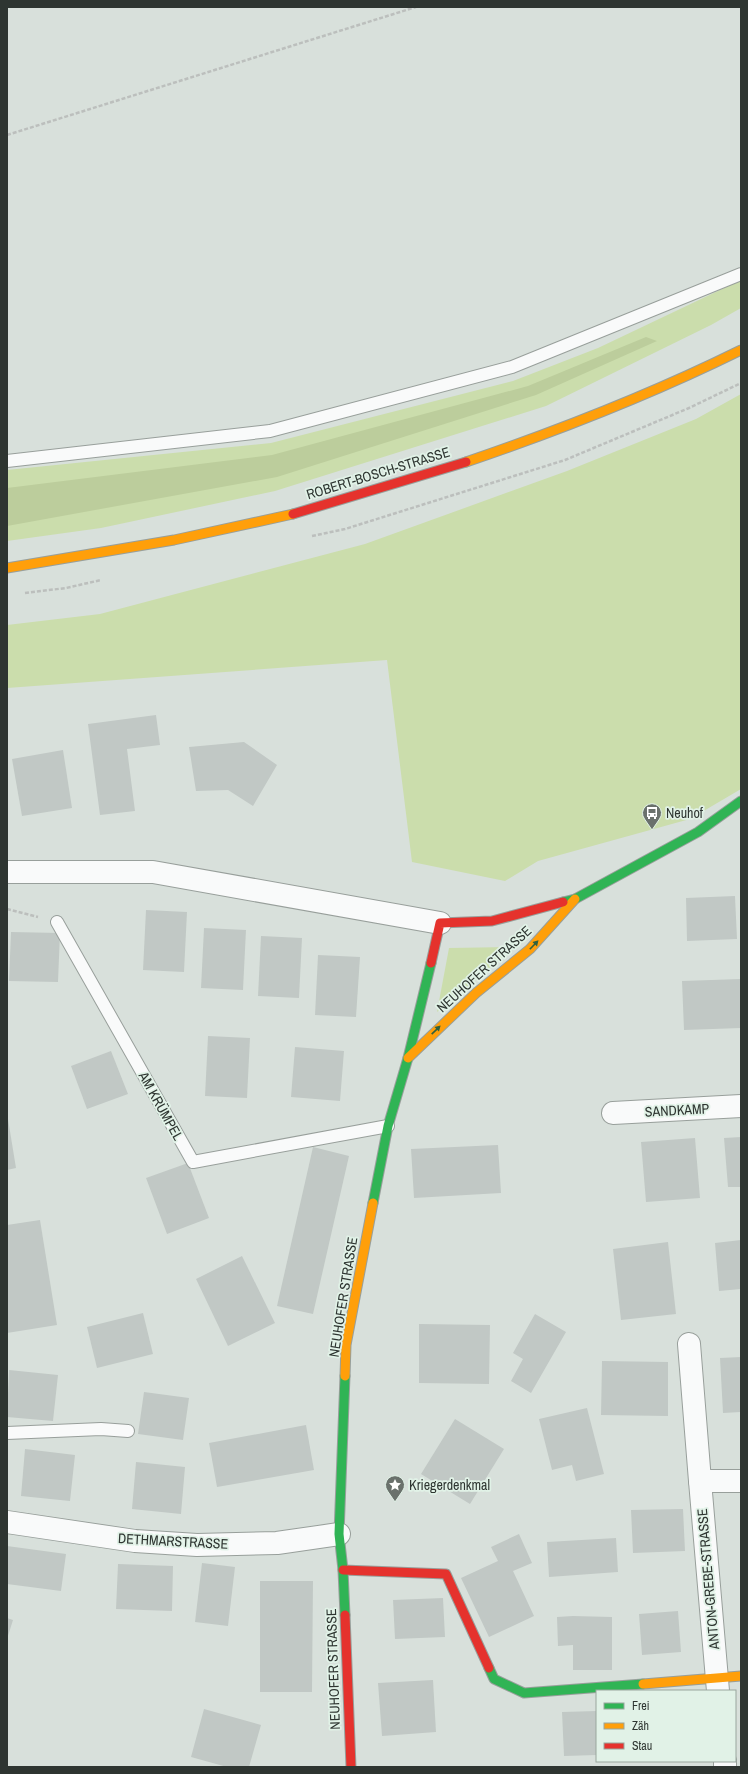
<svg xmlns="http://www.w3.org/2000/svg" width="748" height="1774" font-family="'Archivo Narrow',sans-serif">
<rect width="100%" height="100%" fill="#d8e0db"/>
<!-- green -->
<g fill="#cbddac">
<path d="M741 280V308L711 325 546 406 275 491 101 528 7 541V470L271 443 513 381 598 348Z"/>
<path d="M741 394V789L690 819 538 861 505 881 412 862 387 660 7 688V625L100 614 365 544 567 471 696 419Z"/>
<path d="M514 947 437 1012 449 948Z"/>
</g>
<!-- forest -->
<path fill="#bccd9c" d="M646 337 657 341 536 395 277 477 7 526V488L272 455 528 386Z"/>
<!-- building -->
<g fill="#c1c8c5">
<path d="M156 715 160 745 127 749 135 811 100 815 88 724Z"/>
<path d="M244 742 277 765 253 806 228 790 196 791 189 747Z"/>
<path d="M63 750 72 808 22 816 12 759Z"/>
<path d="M735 896 737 939 687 941 686 898Z"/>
<path d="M146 910 187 912 184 972 143 970Z"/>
<path d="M204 928 246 930 243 990 201 988Z"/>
<path d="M11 932 60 933 58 982 9 981Z"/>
<path d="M261 936 302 938 299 998 258 996Z"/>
<path d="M318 955 360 957 356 1017 315 1015Z"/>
<path d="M741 979V1028L684 1030 682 981Z"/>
<path d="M208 1036 250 1038 247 1098 205 1096Z"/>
<path d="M295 1047 344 1051 340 1101 291 1097Z"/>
<path d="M111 1051 128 1094 87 1109 71 1066Z"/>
<path d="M7 1119H8L16 1168 7 1170Z"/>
<path d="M741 1137V1187H728L724 1138Z"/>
<path d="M695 1138 700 1198 646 1202 641 1142Z"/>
<path d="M498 1145 501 1193 414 1198 411 1149Z"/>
<path d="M313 1147 349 1156 313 1314 277 1306Z"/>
<path d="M188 1163 209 1218 167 1234 146 1178Z"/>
<path d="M40 1220 57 1325 7 1333V1225Z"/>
<path d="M741 1240V1289L719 1291 715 1243Z"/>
<path d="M668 1242 676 1314 621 1320 613 1249Z"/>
<path d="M242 1256 275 1323 228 1346 196 1279Z"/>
<path d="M143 1313 153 1354 97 1368 87 1327Z"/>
<path d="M535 1314 566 1332 531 1393 511 1381 523 1359 513 1353Z"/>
<path d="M419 1324 490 1325 489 1384 419 1383Z"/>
<path d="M741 1357V1412L723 1413 720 1358Z"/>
<path d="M602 1361 668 1362V1416L601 1415Z"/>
<path d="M9 1370 58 1375 53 1421 7 1417Z"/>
<path d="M144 1392 189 1398 183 1440 138 1434Z"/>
<path d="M587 1408 604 1474 576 1481 572 1465 552 1470 539 1419Z"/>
<path d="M455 1419 504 1449 470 1504 421 1474Z"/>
<path d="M306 1425 314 1470 217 1487 209 1443Z"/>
<path d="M25 1449 75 1455 70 1501 21 1496Z"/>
<path d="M136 1462 185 1467 181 1514 132 1509Z"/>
<path d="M683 1509 685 1551 633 1553 631 1510Z"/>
<path d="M519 1534 532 1563 513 1571 534 1616 489 1637 461 1578 498 1561 491 1547Z"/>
<path d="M616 1538 618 1572 549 1577 547 1542Z"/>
<path d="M7 1546 66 1554 61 1591 7 1584Z"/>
<path d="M202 1563 235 1567 228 1626 195 1622Z"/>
<path d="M118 1564 173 1566 172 1611 116 1609Z"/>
<path d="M260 1581H313L312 1692H260Z"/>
<path d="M443 1598 445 1637 395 1639 393 1600Z"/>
<path d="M678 1611 681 1652 642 1655 639 1614Z"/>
<path d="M573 1616 612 1617V1670H573V1645L558 1646 557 1617Z"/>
<path d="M7 1618 13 1620 7 1639Z"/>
<path d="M433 1680 436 1732 382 1736 378 1683Z"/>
<path d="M204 1709 261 1725 249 1767H227L191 1757Z"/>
<path d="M597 1711V1755L564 1756 562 1712Z"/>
</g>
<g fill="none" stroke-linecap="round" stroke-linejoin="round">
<defs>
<g id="lane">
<path d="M7 461 270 431 512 367 741 274"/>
<path d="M57 922 193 1162 388 1126"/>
<path d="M7 1433 101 1429 128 1431"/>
</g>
<g id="street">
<path d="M7 872H153L440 923"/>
<path d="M613 1113 741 1106"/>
<path d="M689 1344 700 1481"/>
<path d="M7 1522 135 1541 197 1545 277 1543 339 1534"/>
<path d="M718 1691 700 1481H741"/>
<path d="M725 1761V1767"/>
</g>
<g id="fast">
<path d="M563 902 575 899 698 832 741 801"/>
<path d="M373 1203 388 1126 408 1058 431 963"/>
<path d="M345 1615 343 1570 339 1534 345 1376"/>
<path d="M489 1668 494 1679 524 1693 643 1684"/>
</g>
<g id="slow">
<path d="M466 462C560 430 652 394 741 350"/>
<path d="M7 568 174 540 293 514"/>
<path d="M408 1058 476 993 530 949 575 899"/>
<path d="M345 1376 346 1345 373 1203"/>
<path d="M643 1684 741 1676"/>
</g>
<g id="jam">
<path d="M293 514 466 462"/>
<path d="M431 963 440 923 492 921 563 902"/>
<path d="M343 1570 446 1574 489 1668"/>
<path d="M345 1615 351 1767"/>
</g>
</defs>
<!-- lane casing -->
<use href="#lane" stroke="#989f9b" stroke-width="14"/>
<!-- street casing -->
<use href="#street" stroke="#989f9b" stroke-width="24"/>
<!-- fast casing -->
<use href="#fast" stroke="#989f9b" stroke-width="11"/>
<!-- slow casing -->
<use href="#slow" stroke="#989f9b" stroke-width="11"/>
<!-- jam casing -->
<use href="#jam" stroke="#989f9b" stroke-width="11"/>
<!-- path -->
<g stroke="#bcbfbd" stroke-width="2.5" stroke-dasharray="4 2" stroke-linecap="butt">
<path d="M7 135 416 7"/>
<path d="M312 536 345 529 565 460 689 408 741 383"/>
<path d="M25 593 66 588 101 580"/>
<path d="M7 909 38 917"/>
</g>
<!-- lane -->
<use href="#lane" stroke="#f9fafa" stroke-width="12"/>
<!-- street -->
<use href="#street" stroke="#f9fafa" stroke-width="22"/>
<!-- fast -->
<use href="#fast" stroke="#30b455" stroke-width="9"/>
<!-- slow -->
<use href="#slow" stroke="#ff9f0a" stroke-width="9"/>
<!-- jam -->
<use href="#jam" stroke="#e5322d" stroke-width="9"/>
</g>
<!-- one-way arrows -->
<defs><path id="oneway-solid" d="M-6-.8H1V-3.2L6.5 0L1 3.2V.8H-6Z"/></defs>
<g fill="#2f613e">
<use href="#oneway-solid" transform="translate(534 945) rotate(-46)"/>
<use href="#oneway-solid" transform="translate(436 1030) rotate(-44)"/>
</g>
<!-- icons -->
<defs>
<symbol id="bus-pin" viewBox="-11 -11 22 30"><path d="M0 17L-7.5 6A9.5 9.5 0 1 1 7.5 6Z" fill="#6a716c" stroke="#e1f2e7"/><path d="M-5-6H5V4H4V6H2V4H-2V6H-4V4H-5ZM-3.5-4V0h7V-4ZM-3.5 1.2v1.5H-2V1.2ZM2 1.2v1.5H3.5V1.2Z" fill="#fff"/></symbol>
<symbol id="sight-pin" viewBox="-11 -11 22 30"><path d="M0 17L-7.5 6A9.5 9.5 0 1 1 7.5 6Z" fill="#6a716c" stroke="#e1f2e7"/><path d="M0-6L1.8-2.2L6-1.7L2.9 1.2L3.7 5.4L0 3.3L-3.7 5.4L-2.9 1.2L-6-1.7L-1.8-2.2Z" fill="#fff"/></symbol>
</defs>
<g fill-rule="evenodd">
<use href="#bus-pin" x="641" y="802" width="22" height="30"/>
<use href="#sight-pin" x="384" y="1474" width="22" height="30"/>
</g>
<g text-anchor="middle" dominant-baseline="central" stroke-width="3.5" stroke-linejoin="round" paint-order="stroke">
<!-- street labels -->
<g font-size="14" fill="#2e3531" stroke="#e1f2e7">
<text transform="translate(378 473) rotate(-17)">ROBERT-BOSCH-STRASSE</text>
<text transform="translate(484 969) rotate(-42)">NEUHOFER STRASSE</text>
<text transform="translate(161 1106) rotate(61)">AM KRÜMPEL</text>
<text transform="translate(677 1110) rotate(-3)">SANDKAMP</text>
<text transform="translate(343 1297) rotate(-81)">NEUHOFER STRASSE</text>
<text transform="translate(173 1541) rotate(3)">DETHMARSTRASSE</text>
<text transform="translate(708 1579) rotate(-95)">ANTON-GREBE-STRASSE</text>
<text transform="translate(333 1669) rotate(-92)">NEUHOFER STRASSE</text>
</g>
<!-- poi labels -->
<g font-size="14" fill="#2e3531" stroke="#e1f2e7" text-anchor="start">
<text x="666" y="813">Neuhof</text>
<text x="409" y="1485">Kriegerdenkmal</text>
</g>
</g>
<!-- border -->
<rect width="748" height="1774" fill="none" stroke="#2e3531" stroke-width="16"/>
<!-- legend -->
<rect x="596" y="1690" width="140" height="72" fill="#e1f2e7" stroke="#99a69e"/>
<rect x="604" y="1703" width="20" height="6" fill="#30b455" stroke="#99a69e"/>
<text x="632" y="1710" font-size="12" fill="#2e3531">Frei</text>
<rect x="604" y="1723" width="20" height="6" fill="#ff9f0a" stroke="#99a69e"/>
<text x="632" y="1730" font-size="12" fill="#2e3531">Zäh</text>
<rect x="604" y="1743" width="20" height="6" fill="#e5322d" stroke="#99a69e"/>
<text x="632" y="1750" font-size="12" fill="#2e3531">Stau</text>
</svg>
